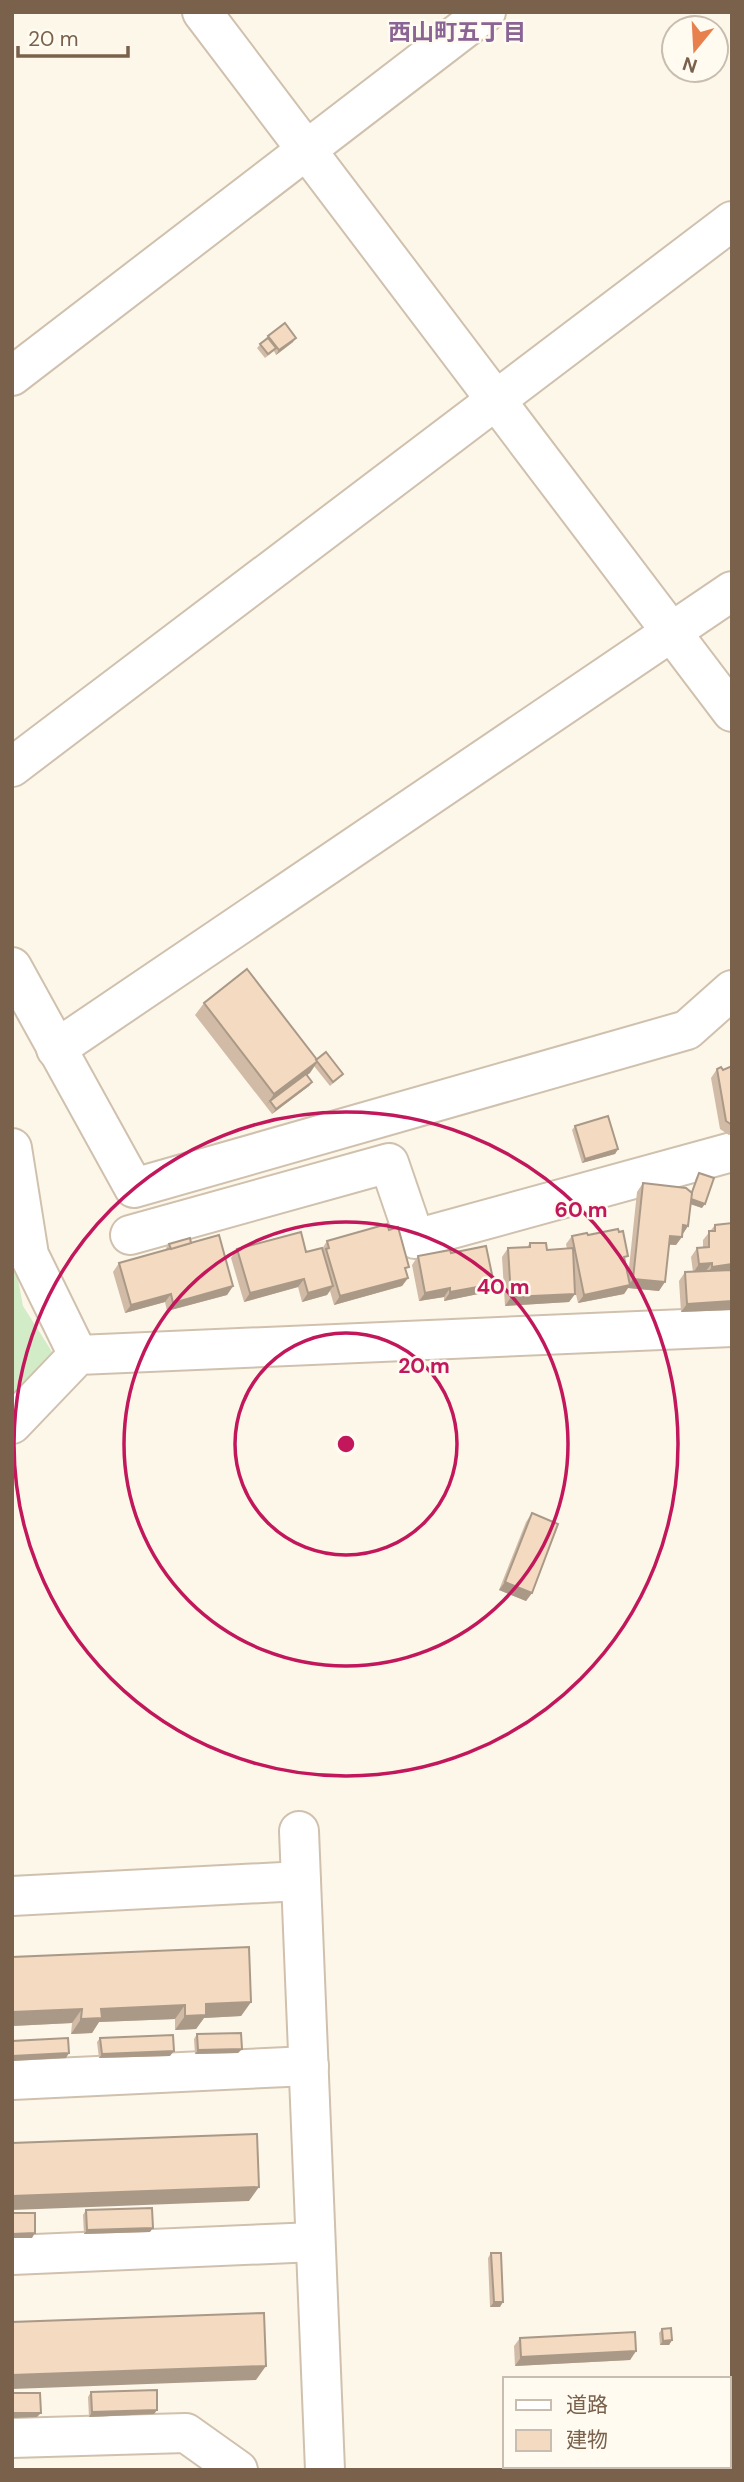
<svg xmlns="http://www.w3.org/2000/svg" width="744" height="2482" font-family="'DM Sans','Noto Sans JP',sans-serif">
<rect width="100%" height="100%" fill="#fdf7ea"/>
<!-- park -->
<path fill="#d2ecc7" d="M12 1247 23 1306 56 1358 12 1400Z"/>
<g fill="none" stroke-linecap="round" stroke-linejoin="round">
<defs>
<g id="minor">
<path d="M202 12 732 712"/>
<path d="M12 376 486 12"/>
<path d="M12 767 732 221"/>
<path d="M12 967 134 1188 687 1030 732 990"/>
<path d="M56 1049 732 591"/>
<path d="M12 1148 29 1255 78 1355"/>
<path d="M130 1235 389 1163 415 1239 732 1152"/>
<path d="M12 1424 78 1355 732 1327"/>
<path d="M299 1831 325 2470"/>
<path d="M12 1896 301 1881"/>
<path d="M12 2080 309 2066"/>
<path d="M12 2255 315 2242"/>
<path d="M12 2438 186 2433 238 2470"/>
</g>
</defs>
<!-- minor casing -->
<use href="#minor" stroke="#d0c1ae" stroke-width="42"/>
<!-- minor -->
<use href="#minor" stroke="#fff" stroke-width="38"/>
</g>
<!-- wall -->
<g fill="#d1bba6">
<path d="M268 336 293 342 276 355 274 351 265 358 257 348Z"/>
<path d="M204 1003 317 1059 343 1074 339 1078 330 1086 314 1066 307 1075 312 1082 309 1086 272 1114 195 1015Z"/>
<path d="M732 1066V1134L729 1135 720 1129 711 1078 717 1069 723 1070Z"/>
<path d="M575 1126 618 1149 615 1154 582 1163 572 1130Z"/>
<path d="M699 1173 702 1208 691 1204 688 1226 676 1245H669L659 1291 628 1288 624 1294 578 1303 574 1286 575 1294 569 1302 505 1306 502 1257 508 1248 527 1247 530 1243 547 1250 567 1249 566 1244 572 1236 588 1235 625 1261 628 1277 637 1192 643 1183 691 1193 696 1178Z"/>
<path d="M715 1225 732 1310 681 1312 679 1281 685 1272H693L691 1257 697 1248 703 1247V1240Z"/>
<path d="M389 1230 408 1278 402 1286 334 1305 330 1291 327 1295 302 1302 298 1287 244 1302 231 1258 237 1249 306 1252 322 1249 327 1241Z"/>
<path d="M191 1243 233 1286 227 1295 167 1311 165 1302 125 1313 113 1272 119 1263 167 1250 166 1248 169 1244Z"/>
<path d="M451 1253 494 1284 488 1292 444 1301V1297L419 1301 412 1265 418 1256Z"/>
<path d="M532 1513V1593L526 1601 499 1590 526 1522Z"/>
<path d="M12 1957 251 2002 241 2016 204 2018 196 2029 175 2030V2019L99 2022 92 2033 71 2034 72 2023 12 2026Z"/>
<path d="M197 2034 242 2049 238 2053 195 2054 194 2039Z"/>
<path d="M100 2038 170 2056 99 2058 97 2042Z"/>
<path d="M86 2210 150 2232 84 2234 83 2215Z"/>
<path d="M491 2253 500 2307H490L488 2258Z"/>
<path d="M662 2329 672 2340 669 2345H660L659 2333Z"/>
<path d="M520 2338 636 2351 630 2360 515 2366 514 2346Z"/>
<path d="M91 2392 157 2410 154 2414 89 2417 88 2397Z"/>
</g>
<!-- shaded-wall -->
<g fill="#aa9987">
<path d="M296 338 293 342 276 355 279 350Z"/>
<path d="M318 1061 310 1073 271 1103 270 1101 266 1106 274 1094Z"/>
<path d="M312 1082 309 1086 272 1114 276 1109Z"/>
<path d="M618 1149 615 1154 582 1163 585 1159Z"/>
<path d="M690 1199 705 1204 702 1208 687 1203Z"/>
<path d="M683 1225 688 1226 682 1235Z"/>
<path d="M670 1236 682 1237 676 1245 664 1244Z"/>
<path d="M712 1263 706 1271 693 1273 699 1264Z"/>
<path d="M732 1264V1272L706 1275 712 1267Z"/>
<path d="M408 1278 402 1286 334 1305 340 1296Z"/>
<path d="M304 1279 298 1287 244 1302 250 1293Z"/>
<path d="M633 1279 665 1282 659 1291 628 1288 624 1294 578 1303 584 1295 629 1285Z"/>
<path d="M494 1284 488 1292 444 1301 450 1292Z"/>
<path d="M233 1286 227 1295 167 1311 173 1303Z"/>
<path d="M333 1286 327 1295 302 1302 308 1293Z"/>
<path d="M450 1288 444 1297 419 1301 425 1293Z"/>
<path d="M171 1294 165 1302 125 1313 131 1305Z"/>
<path d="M575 1294 569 1302 505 1306 511 1297Z"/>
<path d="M732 1301V1310L681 1312 687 1304Z"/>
<path d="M505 1582 532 1593 526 1601 499 1590Z"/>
<path d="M251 2002 241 2016 204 2018 196 2029 175 2030 185 2016 206 2004Z"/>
<path d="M185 2005 175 2019 99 2022 92 2033 71 2034 81 2019 101 2009Z"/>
<path d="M82 2009 72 2023 12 2026V2012Z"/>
<path d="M242 2049 238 2053 195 2054 198 2050Z"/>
<path d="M174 2051 170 2056 99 2058 102 2054Z"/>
<path d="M69 2053 66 2058 12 2061V2056Z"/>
<path d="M259 2187 249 2201 12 2210V2196Z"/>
<path d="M153 2228 150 2232 84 2234 87 2230Z"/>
<path d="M35 2233 32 2238H12V2234Z"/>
<path d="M494 2302H503L500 2307H490Z"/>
<path d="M672 2340 669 2345H660L663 2341Z"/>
<path d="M636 2351 630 2360 515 2366 521 2357Z"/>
<path d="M266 2366 256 2380 12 2389V2375Z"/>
<path d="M157 2410 154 2414 89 2417 92 2412Z"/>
<path d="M12 2413H41L37 2417 12 2418Z"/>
</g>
<!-- building -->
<g fill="#f3dac1" stroke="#aa9987" stroke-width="2">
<path d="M285 323 296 338 279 350 268 336Z"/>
<path d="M268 338 276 348 268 354 260 344Z"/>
<path d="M247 969 318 1061 274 1094 204 1003Z"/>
<path d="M326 1052 343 1074 333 1082 316 1060Z"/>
<path d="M732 1066V1125L726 1121 717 1069 721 1067 723 1070Z"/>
<path d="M306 1074 312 1082 276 1109 270 1101Z"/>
<path d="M608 1116 618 1149 585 1159 575 1126Z"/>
<path d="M699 1173 714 1178 705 1204 691 1199V1195Z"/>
<path d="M643 1183 686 1188 692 1193 688 1226 683 1225 682 1237 670 1236 665 1282 633 1279Z"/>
<path d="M732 1223V1264L712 1267V1263L699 1264 697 1248 709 1247V1231H715V1225Z"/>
<path d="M387 1224 389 1230 398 1227 409 1267 405 1268 408 1278 340 1296 326 1249 329 1248 327 1241Z"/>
<path d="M618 1229 619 1232 623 1231 628 1256 624 1257 630 1285 584 1295 572 1236 587 1233 588 1235Z"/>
<path d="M301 1232 306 1252 322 1248 333 1286 308 1293 304 1279 250 1293 237 1249Z"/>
<path d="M219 1235 233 1286 173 1303 171 1294 131 1305 119 1263Z"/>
<path d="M190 1238 191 1243 171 1249 169 1244Z"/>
<path d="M530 1243H546L547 1250 573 1248 575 1294 511 1297 508 1248 530 1247Z"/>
<path d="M486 1246 494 1284 450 1292V1288L425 1293 418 1256 450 1250 451 1253Z"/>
<path d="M732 1270V1301L687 1304 685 1272Z"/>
<path d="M532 1513 558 1524 532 1593 505 1582Z"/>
<path d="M249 1947 251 2002 206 2004V2015L185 2016V2005L101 2009 102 2018 81 2019 82 2009 12 2012V1957Z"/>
<path d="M241 2033 242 2049 198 2050 197 2034Z"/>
<path d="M173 2035 174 2051 102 2054 100 2038Z"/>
<path d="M68 2038 69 2053 12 2056V2041Z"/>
<path d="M257 2134 259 2187 12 2196V2143Z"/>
<path d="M152 2208 153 2228 87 2230 86 2210Z"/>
<path d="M12 2213H35V2233L12 2234Z"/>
<path d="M491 2253H501L503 2302H494Z"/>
<path d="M264 2313 266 2366 12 2375V2322Z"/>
<path d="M671 2328 672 2340 663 2341 662 2329Z"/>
<path d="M635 2332 636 2351 521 2357 520 2338Z"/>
<path d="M157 2390V2410L92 2412 91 2392Z"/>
<path d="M12 2393H40L41 2413H12Z"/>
</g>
<!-- distance rings -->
<g fill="none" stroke="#c2185b" stroke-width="3.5">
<circle cx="346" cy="1444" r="111"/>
<circle cx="346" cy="1444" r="222"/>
<circle cx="346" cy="1444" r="332"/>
</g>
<g text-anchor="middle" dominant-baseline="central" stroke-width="5" stroke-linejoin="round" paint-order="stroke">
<!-- neighbourhood labels -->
<g font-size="23" font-weight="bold" fill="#8a6494" stroke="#fffbf1">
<text x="457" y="32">西山町五丁目</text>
</g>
</g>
<circle cx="346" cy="1444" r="10" fill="#c2185b" stroke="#fffbf1" stroke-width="3.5"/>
<g font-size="21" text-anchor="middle" font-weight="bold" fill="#c2185b" stroke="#fffbf1" stroke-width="5" stroke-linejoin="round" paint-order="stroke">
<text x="581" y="1217">60 m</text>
<text x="503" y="1294">40 m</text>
<text x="424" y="1373">20 m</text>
</g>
<!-- border -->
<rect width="744" height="2482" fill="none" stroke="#79614c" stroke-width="28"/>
<!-- legend -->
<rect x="503" y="2377" width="228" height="91" fill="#fffbf1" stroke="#c9bdaf" stroke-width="2"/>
<rect x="516" y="2400" width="35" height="10" fill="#ffffff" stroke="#c9bdaf" stroke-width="2"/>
<text x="566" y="2412" font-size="21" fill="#79614c">道路</text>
<rect x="516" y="2430" width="35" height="21" fill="#f3dac1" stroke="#c9bdaf" stroke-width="2"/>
<text x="566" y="2447" font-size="21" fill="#79614c">建物</text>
<!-- north arrow -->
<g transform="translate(695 49) rotate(198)"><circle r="33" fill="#fffbf1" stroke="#c9bdaf" stroke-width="2"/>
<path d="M0-5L12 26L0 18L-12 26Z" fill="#e8804e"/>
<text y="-10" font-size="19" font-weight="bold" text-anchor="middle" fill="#79614c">N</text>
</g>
<!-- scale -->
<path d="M18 46v10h110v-10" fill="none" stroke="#79614c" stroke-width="3.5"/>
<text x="28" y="46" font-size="21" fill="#79614c" stroke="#fffbf1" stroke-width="5" paint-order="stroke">20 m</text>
</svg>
